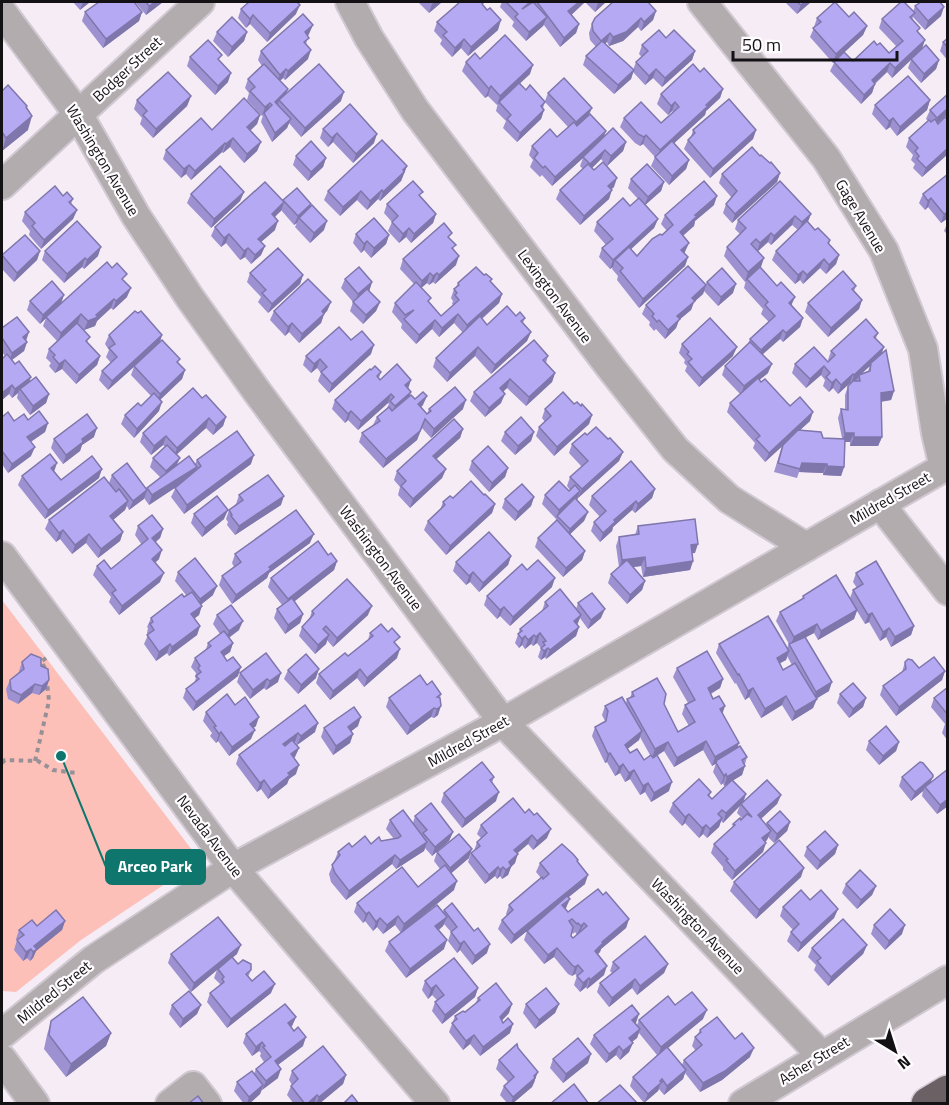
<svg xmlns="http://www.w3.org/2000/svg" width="949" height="1105" font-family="'Titillium Web',sans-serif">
<rect width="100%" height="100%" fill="#f5ecf6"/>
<!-- green -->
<path fill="#fdc0b9" d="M2 600 195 854 189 868 81 940 16 992 2 991Z"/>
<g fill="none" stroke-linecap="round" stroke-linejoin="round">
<defs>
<g id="minor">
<path d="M350 2 369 38 415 110 610 367 675 449 729 499 806 547"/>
<path d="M702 2 826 158 884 251 923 349 936 433 944 467"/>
<path d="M2 12 78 114 136 216 190 298 258 393 503 722 822 1056"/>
<path d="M2 185 200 2"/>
<path d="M880 504 948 591"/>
<path d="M2 556 233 868 435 1104"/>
<path d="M2 1034 93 960 233 868 503 722 948 465"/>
<path d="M2 1059 35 1104"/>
<path d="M170 1104 193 1086 207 1104"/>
<path d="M743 1104 948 980"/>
</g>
<path id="highway" d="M928 1104 948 1092"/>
</defs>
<!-- minor casing -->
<use href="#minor" stroke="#d1c9d2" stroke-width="32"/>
<!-- highway casing -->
<use href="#highway" stroke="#d1c9d2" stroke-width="36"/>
<!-- path -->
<g stroke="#979097" stroke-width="4" stroke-dasharray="4.5 4.5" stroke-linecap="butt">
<path d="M46 658 41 662 47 671"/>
<path d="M35 761 49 701 47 682"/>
<path d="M2 763 5 760 38 761 53 770 76 773"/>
</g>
<!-- minor -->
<use href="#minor" stroke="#b2acae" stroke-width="28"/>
<!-- highway -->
<use href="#highway" stroke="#6b6064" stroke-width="33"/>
</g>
<!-- wall -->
<g fill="#9d91d2" fill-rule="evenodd">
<path d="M73 2H90L80 10Z"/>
<path d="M135 2H163L146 15Z"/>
<path d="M418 2H442L429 13Z"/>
<path d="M484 2 483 5 498 30 468 56 461 48 452 57 440 44 442 40 434 31 437 22Z"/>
<path d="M502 2H606L595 12 585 2 571 15 579 24 576 33 560 47 544 25 526 41 512 26 514 22 500 7Z"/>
<path d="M785 2H811L797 14Z"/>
<path d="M915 6 941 16 925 30 913 17 912 20 918 33 922 49 939 60 936 69 921 83 908 68 911 60 892 78 887 72 875 84 872 93 861 104 830 71 835 61 833 63 810 37 814 28V27L817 18 849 17 867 26 863 35 844 52 853 61 877 45 889 53 896 46 879 28 882 19 913 12Z"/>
<path d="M241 9 296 14 267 42 250 24 246 28 238 18Z"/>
<path d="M656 11 653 20 641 31 638 27 623 41 609 46 607 42 605 43 633 70 636 62 642 57 639 54 642 45 666 38 695 51 692 60 662 87 653 78 645 85 633 72 631 79 614 94 583 65 586 56 596 47 590 40 589 33 592 24Z"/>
<path d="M85 12H142L139 21 103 48 82 21Z"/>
<path d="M217 32H247L244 41 228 57 213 41Z"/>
<path d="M309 34 308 36 306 45 308 59 285 80 283 78 280 81 288 89 286 94 341 101 301 137 289 123 287 128 272 142 261 122 263 115 262 116 247 100 249 93 245 88 248 79 262 66 258 60 261 51Z"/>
<path d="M948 38V61L940 51 943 42Z"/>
<path d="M190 57 220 61 228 82 215 95 187 66Z"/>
<path d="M480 59 530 74 520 83 526 90 545 101 548 93 589 115 604 137 626 142 623 151 607 166 601 159 592 168 614 187 611 189 609 199 580 225 556 199 560 190 583 169 580 166 583 158 552 186 542 175 540 177 530 167 533 160 529 155 532 146 557 137 568 127 545 102 543 108 544 110 541 119 517 142 503 128 506 121 496 111 498 103 497 105 488 96 485 98 462 71 466 62Z"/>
<path d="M700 72 723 89 720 98 706 111 705 115 674 143 689 160 686 169 669 185 651 166 655 157 643 144 640 146 635 143 620 127 624 118 661 123 673 112 672 111 668 115 657 104 661 94Z"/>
<path d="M2 91 26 108 28 130 2 151Z"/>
<path d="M948 94V114L938 123V124L948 120V154L922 177 913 168 915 164 911 160 913 155 906 147 909 138 928 121 926 119 930 110Z"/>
<path d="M191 96 187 106 153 138 140 124 142 118 134 109 137 100Z"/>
<path d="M930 100 927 110 897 136 890 127 886 130 872 114 875 105Z"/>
<path d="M260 115 257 124 250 131 261 142 257 151 244 163 230 147 223 153 222 152 191 180 186 174 181 178 163 159 166 150 212 130Z"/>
<path d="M323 129 374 143 353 163 333 142 328 147 320 138Z"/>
<path d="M693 130H756L753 139 710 178 684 149 688 140 691 137Z"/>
<path d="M296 156 326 158 323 167 308 181 293 165Z"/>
<path d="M760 156 780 173 777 182 732 223 723 213 726 204 732 198 719 183 722 174Z"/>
<path d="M407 166 401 181 380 201 378 199 367 210 357 200 340 216 324 200 328 191Z"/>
<path d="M948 174V218L941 223 928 207 925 210 919 203 923 194Z"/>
<path d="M631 179 664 182 661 191 645 205 658 219 654 228 631 249 637 256 667 231 661 224 665 215 714 205 695 221 694 226 683 236 685 252 684 253 688 257 685 266 639 308 617 280 618 276 612 269 613 267 610 269 599 257 602 248 606 245 594 231 597 222 630 206 638 199 628 188Z"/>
<path d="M244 192 240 201 211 228 187 203 191 194Z"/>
<path d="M63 196 73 199 71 204 77 210 73 219 41 249 29 235 30 231 22 221 25 212Z"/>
<path d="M421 197 436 214 433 223 411 243 406 237 399 243 388 231 392 222 384 213 387 204Z"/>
<path d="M283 201 311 204V206L324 230 310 243 295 227 297 223 294 225 281 210 275 217V230L261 242 265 246 261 255 251 264 245 257 240 260 226 243 221 247 211 236 215 227Z"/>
<path d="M811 214 808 222 815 230 830 240 829 244 839 255 836 264 826 274 820 268 803 284 800 280 795 284 772 260 776 251 798 230 792 225 771 245 768 242 758 251 760 267 803 318 800 327 783 342 780 339 762 355 768 373 759 380 810 421 800 430 823 438H842L838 418 841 409H845V395L848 386 850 384V383L838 394 833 388 829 392 823 386 825 380 821 375 806 388 792 373 795 364 828 362 829 361 828 360 831 351 878 333 876 338 894 391 891 400 881 402 882 437 878 446H850V442H845L844 467 841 476 823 475V473L799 472 797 478 774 472 782 446 765 462 753 448 755 443 727 412 730 403 740 394 722 375 725 366 748 344 750 339 769 322 761 314 763 309 744 288 746 280 745 282 724 256 727 247 740 234 735 229 738 220ZM870 366 868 371 862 373Z"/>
<path d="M948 222V235L944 231Z"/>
<path d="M356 234 389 235 386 244 371 258 364 250 361 253 353 243Z"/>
<path d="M450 239 454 250 456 265 435 284 433 282 429 285 427 283 421 288 429 302 441 316 453 305 452 304 453 301 451 298 454 289 456 287 458 283 491 282 502 294 499 303 482 319 487 325 516 316 525 318 523 323 531 332 527 341 491 374 475 356 447 382 433 367 436 358 463 333 454 323 439 337 432 329 416 344 401 328 402 324 392 312 395 303 414 284 400 269 403 259Z"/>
<path d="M40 251 37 260 14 282 2 269V255Z"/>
<path d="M45 251 98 256 84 269 82 267 64 283 42 260Z"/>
<path d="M250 273 303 275 300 284 268 313 258 302 261 297 247 282Z"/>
<path d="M345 279 372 282 369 291 380 302 376 311 363 324 350 311 353 302 341 288Z"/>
<path d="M125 281 127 297 113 310 111 308 97 321 95 326 84 330 88 343 100 356 97 365 76 384 62 369 55 373 49 366 51 363 46 358 49 349 57 341 43 326 46 318 40 324 27 310 30 301 61 303Z"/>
<path d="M707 282 733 293 718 306 704 291 703 294 694 302 691 310 679 320 676 328 665 339 656 329 654 331 649 325 650 322 642 314 646 305 706 284Z"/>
<path d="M856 286 854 291 862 300 859 309 828 337 805 312 808 303Z"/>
<path d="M331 302 327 311 324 314 321 323 299 343 289 332 285 336 270 320 274 311Z"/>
<path d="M2 328 27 342 24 351 12 360 29 382 49 394 46 403 30 415 17 398 18 393 12 398 9 394 2 400V359L5 356 2 352Z"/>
<path d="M109 335H162L160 342 185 370 182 379 160 399 159 411 134 438 121 424 125 415 141 406 151 396 131 375 134 367 108 390 99 380 102 371 111 363 106 357 109 350 105 344Z"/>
<path d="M351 340 371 354 329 393 318 381 321 373 317 368 311 373 303 365 306 356Z"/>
<path d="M682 344 733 356 699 387 685 371 687 366 684 363 685 360 679 353Z"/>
<path d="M548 356 546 363 555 373 552 382 526 406 507 388 503 392 501 403 485 417 470 401 474 392Z"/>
<path d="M371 370 381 372 379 378 380 380 408 388 409 396 423 405 421 407 427 414 429 409H463L431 438 422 428 417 440 383 468 359 442 362 433 373 425 377 417 387 408 389 404 388 403 358 430 348 420 345 423 332 409 335 400Z"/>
<path d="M202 398 226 417 223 426 213 435 206 428 176 454 177 465 195 464 197 460 251 464 184 514 171 497 176 487 149 505 144 498 129 510 127 506 125 510 113 520 123 532 120 541 98 558 86 543 72 554 60 539 56 542 45 529 49 520 109 483 112 475 146 489 160 477 150 467 153 458 165 447 163 445 151 455 140 442 143 433Z"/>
<path d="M574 404 581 406 592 415 589 424 554 456 536 436 539 427 545 422 542 418 545 409Z"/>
<path d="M2 417 14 421 28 420 48 423 45 432 31 442V456L8 473 2 464Z"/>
<path d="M463 429 460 438 436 459 446 469 442 478 410 508 398 495 400 487 394 480 397 471Z"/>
<path d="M505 432H534L531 441 515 455 501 441Z"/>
<path d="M587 435 608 439 623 452 619 461 578 498 577 500 588 512 584 521 570 534 585 551 582 560 563 577 535 547 538 538 555 523 556 519 542 504 545 495 569 491 570 490 567 486 570 477 582 467 569 453 572 444Z"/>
<path d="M94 437 82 445 80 451 63 464 51 448 54 439Z"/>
<path d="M472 461 508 468 505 477 489 492 469 470Z"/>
<path d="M54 472 61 480 99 478 45 519 18 485 22 476Z"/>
<path d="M655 489 652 498 635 513 632 510 613 527 612 531 600 542 591 531 594 522 600 517 589 505 592 496Z"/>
<path d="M239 495 281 505 235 535 227 525 228 522 226 519 229 510 236 504Z"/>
<path d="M484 495 495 504 492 513 446 555 424 530 428 521 440 510 443 502 453 498Z"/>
<path d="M534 497 531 506 515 521 502 508 505 499Z"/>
<path d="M194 514 224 519 202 537 191 523Z"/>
<path d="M138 526 163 529 160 538 156 542 159 559 155 563 160 582 119 615 109 602 111 597 93 575 97 566 111 569 142 545 135 535Z"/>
<path d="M638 526 695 553H692L693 561 690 570 643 577 641 566 633 567 645 581 642 590 627 604 608 583 611 574 619 567 616 546 619 537 635 535Z"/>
<path d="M310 543 269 573 267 578 232 604 219 585 222 576 234 567 232 563 235 554Z"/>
<path d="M328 555 337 561 334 570 294 601 303 614 300 623 285 634 274 618 277 609 282 605 268 587 271 578Z"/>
<path d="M511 556 508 565 479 592 470 582 466 585 453 571 456 562Z"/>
<path d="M527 570 552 587 510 626 500 616 497 619 484 605 487 596Z"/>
<path d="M178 572 213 595 201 604 199 615 194 619 200 626 197 635 169 656 167 653 156 661 144 644 148 635 147 633 148 628 147 627 151 618 186 595 175 581Z"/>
<path d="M856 573 914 626 911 635 891 647 886 637 880 641 869 622 865 624 857 611 854 619 818 640 814 633 805 637 829 691 816 699 813 708 792 721 782 705 761 718 749 697 745 700 736 683 735 684 716 653 719 644 787 648 789 644 776 621 780 612 802 599 803 596 850 598 853 590 857 588 853 582ZM787 656 792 665 783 670 780 663 786 660Z"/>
<path d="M545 602 576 609 578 603 601 618 588 629 580 618 577 625 579 627 576 636 546 659 545 657 541 660 538 657 541 648 537 643 533 646 531 644 525 649 522 645 519 648 515 643 520 629 542 611Z"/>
<path d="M312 611 368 615 333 647 327 640 326 644 315 654 299 636 302 627 309 620Z"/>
<path d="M217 615 239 630 229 638 233 643 230 652 224 656 238 676 193 711 183 698 186 689 194 683 196 678 195 677 196 673 191 667 195 658 206 649 208 643 220 634 213 624Z"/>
<path d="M370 633 397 645V658L364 687 357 678 330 700 316 683 319 674 348 656 368 640Z"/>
<path d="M266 653 278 682 266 690 264 688 250 699 237 682 240 673Z"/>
<path d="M22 662 41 666 49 680 46 689 39 695 32 693 18 704 8 699 6 689 10 680 19 672V671Z"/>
<path d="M905 662 919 668 945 671 942 680 896 716 880 695 883 686 902 672Z"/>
<path d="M677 668 723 679 720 688 711 694 722 713 738 747 747 757 742 775 733 780 746 794 743 802 781 795 777 804 761 819 766 825 767 823 790 822 787 831 774 843 768 837 767 840 765 842 763 852 732 880 723 870V867L711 853 714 844 732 828 733 824 742 818 737 813 740 805 723 823 721 821 719 827 707 838 703 834 699 838 685 823 682 826 669 812 673 803 711 792 709 797 712 799 729 783 724 786 723 783 721 785 713 772 716 763 712 766 703 750 674 767 664 751 657 756 669 791 651 802 645 792 640 795 630 779 625 782 620 773 615 776 607 762 605 763 592 736 595 727 605 721 602 715 605 706 626 703 627 699 630 698 632 692 664 704 678 732 689 726 682 714 685 705 688 703 673 677ZM640 737 650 755 644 760 630 753 627 749 639 740Z"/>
<path d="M288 670 316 678 298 694 284 679Z"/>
<path d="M427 685 441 694 440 698 438 715 434 718 431 717 407 735 386 707 389 698Z"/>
<path d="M948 687V741L942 733 945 724 931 707 934 698Z"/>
<path d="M840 694 866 698 863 707 849 718 837 703Z"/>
<path d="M235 705 256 726 253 728 251 739 229 756 218 741 216 743 210 736 212 733 203 721 206 712Z"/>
<path d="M305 705 315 732 297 745 295 742H294L299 748 294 758 296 774 289 779 287 784 268 799 261 789 257 792 236 764 239 755Z"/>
<path d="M358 726 351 731 353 734 350 743 333 755 321 737 324 728Z"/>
<path d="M869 741 899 742 896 751 879 765 866 750Z"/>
<path d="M948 769V806L937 814 922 796 923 791 911 801 899 786 902 777 931 782Z"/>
<path d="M494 777 492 783 496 801 462 828 441 802 444 793Z"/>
<path d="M415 816 453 832 449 841 432 856 425 848 424 851 396 869 392 864 346 900 331 882 329 874 338 852 352 847 371 844 381 841 394 839 386 829 390 820 413 823Z"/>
<path d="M481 825 547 838 533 850 528 844 517 853 515 863 511 867 508 875 502 879 500 876 497 879 495 876 485 884 468 862 471 853 474 851 477 842 481 838 477 834Z"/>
<path d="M838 845 835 854 817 870 804 856 807 847Z"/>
<path d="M437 852 469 858 451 873 454 890 412 924 443 912 444 910 487 953 472 965 460 950 457 953 448 941 451 932 444 924 443 926 439 930 444 949 406 978 385 951 389 942 401 933 395 925 383 934 377 927 373 931 365 921 363 923 354 912 357 903 418 887 440 869 434 861Z"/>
<path d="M578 860 577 862 585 884 568 897 566 908 565 909 568 912 603 895 629 919 626 928 601 949 600 952 598 954 604 975 587 989 586 987 580 992 574 985 577 976 575 974 572 976 568 974 554 957 544 964 524 940 527 931 511 944 498 929 502 920 507 916 506 914 509 905 541 878 536 872 540 863ZM572 932 573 934 575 932 577 935 573 938 571 936Z"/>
<path d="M801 877 756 919 730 891 734 882Z"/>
<path d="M846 884 876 886 872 895 857 909 842 893Z"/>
<path d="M810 900 838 909 834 918 798 952 787 941 791 932 793 930 780 916 783 907Z"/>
<path d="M65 921 62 930 36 951 33 958 30 961 27 958 23 961 14 950 17 940 16 939 19 930Z"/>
<path d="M874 925 902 934 885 950 871 934Z"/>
<path d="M867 945 863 954 828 986 814 970 816 965 808 957 812 948Z"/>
<path d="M171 954H237L232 958 238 964 251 970 248 977 252 981 271 993 227 1028 207 1002 210 993 219 986 220 984 214 978 217 970 191 992 168 963Z"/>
<path d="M613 962 668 964 664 973 637 995 632 988 609 1007 597 992 600 983 612 973 610 971Z"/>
<path d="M425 981 478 988 475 997 442 1024 432 1011 435 1002 437 1000 432 995 428 999 422 990Z"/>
<path d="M478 998 509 1013 502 1020 510 1033 480 1056 470 1044 463 1050 449 1032 455 1016 465 1012 475 1004Z"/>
<path d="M526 1004H559L555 1013 535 1029 523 1013Z"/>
<path d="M172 1005H201L197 1014 180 1028 169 1014Z"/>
<path d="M675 1005 703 1019 668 1048 682 1065 684 1060 696 1051 692 1046 695 1037 698 1034 700 1030 750 1057 722 1080 700 1092 685 1073 683 1079 664 1095 659 1089 658 1091 644 1103 630 1086 633 1077 657 1055 639 1033 637 1038 632 1042 629 1052 620 1060 616 1055 606 1063 590 1044 594 1035 636 1023 637 1025 639 1020Z"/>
<path d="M296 1017 292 1026 291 1027 303 1046 278 1065V1078L262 1090 260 1094 249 1104H244L234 1091 237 1082 254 1074 256 1069 264 1062 260 1056 261 1053 259 1051 252 1056 243 1043 246 1034Z"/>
<path d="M51 1021 111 1033 106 1046 66 1077 44 1049 47 1035Z"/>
<path d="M518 1048 535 1081 532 1087 512 1104H508L500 1095 504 1086 508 1082 496 1069 499 1060Z"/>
<path d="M553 1059 588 1063 563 1083 550 1068Z"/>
<path d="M292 1071 346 1075 343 1084 319 1104H294L287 1095 291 1086 292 1085 289 1080Z"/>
</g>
<!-- shaded-wall -->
<g fill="#7f76ab">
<path d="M83 2H90L80 10Z"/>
<path d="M155 2H163L146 15 149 6Z"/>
<path d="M435 2H442L429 13 432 4Z"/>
<path d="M579 2H585L565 21 568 11Z"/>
<path d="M599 2H606L595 12 598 3Z"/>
<path d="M804 2H811L797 14 801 5Z"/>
<path d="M300 5 296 14 267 42 270 33Z"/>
<path d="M944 7 941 16 925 30 928 21Z"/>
<path d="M656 11 653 20 641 31 644 22Z"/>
<path d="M142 12 139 21 103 48 106 39Z"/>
<path d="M253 15 250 24 246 28 250 19Z"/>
<path d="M547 17 543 26 526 41 529 32Z"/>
<path d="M641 18 638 27 623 41 609 46 613 37Z"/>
<path d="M501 20 498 30 468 56 471 47Z"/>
<path d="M579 24 576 33 560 47 564 38Z"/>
<path d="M313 25 309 34 301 41 305 32Z"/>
<path d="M867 26 863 35 833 63 836 54Z"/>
<path d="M247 32 244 41 228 57 232 47Z"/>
<path d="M610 33 607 42 598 50 601 41Z"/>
<path d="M464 39 461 48 452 57 455 48Z"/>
<path d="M925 40 922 49 892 78 895 68Z"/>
<path d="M311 50 308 59 285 80 288 71Z"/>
<path d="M695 51 692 60 662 87 665 78Z"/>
<path d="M939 60 936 69 921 83 924 74Z"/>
<path d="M890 63 887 72 868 89 872 80Z"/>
<path d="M533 65 530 74 497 105 500 96Z"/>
<path d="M286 69 283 78 276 84 280 75Z"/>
<path d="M656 69 653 78 645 85 649 76Z"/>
<path d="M634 70 631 79 614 94 618 85Z"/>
<path d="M231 73 228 82 215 95 218 86Z"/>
<path d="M875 84 872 93 861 104 864 95Z"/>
<path d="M491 86 488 96 485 98 489 89Z"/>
<path d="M288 89 284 98 279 100 278 105 275 102Z"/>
<path d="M723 89 720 98 706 111 705 115 657 159 660 150Z"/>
<path d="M344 92 341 101 301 137 305 128Z"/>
<path d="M191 96 187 106 153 138 156 129Z"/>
<path d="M930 100 927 110 897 136 900 127Z"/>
<path d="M675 102 672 111 668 115 671 106Z"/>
<path d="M270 103 267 112 264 113 262 116 265 107Z"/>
<path d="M592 108 588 117 572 131 576 122Z"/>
<path d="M948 108V114L933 127 937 118Z"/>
<path d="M544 110 541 119 517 142 520 133Z"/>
<path d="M260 115 257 124 244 136 247 127Z"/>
<path d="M32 116 28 130 2 151 6 138Z"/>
<path d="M893 118 890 127 886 130 889 121Z"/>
<path d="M291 119 287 128 272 142 275 133Z"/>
<path d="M756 130 753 139 710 178 713 169Z"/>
<path d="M606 131 603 140 552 186 555 177Z"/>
<path d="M337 133 333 142 328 147 332 138Z"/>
<path d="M377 134 374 143 353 163 356 154Z"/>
<path d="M646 135 643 144 640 146 644 137Z"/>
<path d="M233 138 230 147 223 153 226 144Z"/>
<path d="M261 142 257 151 244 163 247 154Z"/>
<path d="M626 142 623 151 607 166 611 156Z"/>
<path d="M225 143 222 152 191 180 195 171Z"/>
<path d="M948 148V154L922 177 926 168Z"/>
<path d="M605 150 601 159 587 173 590 164Z"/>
<path d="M326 158 323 167 308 181 311 172Z"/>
<path d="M689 160 686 169 669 185 672 176Z"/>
<path d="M189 165 186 174 181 178 184 169Z"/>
<path d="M407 166 401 181 380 201 383 192Z"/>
<path d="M780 173 777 182 732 223 735 214Z"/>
<path d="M617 178 614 187 605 195 608 186Z"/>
<path d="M664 182 661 191 644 206 648 197Z"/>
<path d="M382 190 378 199 367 210 370 201Z"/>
<path d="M612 190 609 199 580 225 584 216Z"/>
<path d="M361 191 357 200 340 216 343 207Z"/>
<path d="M244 192 240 201 211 228 214 219Z"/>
<path d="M717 196 714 205 695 221 694 226 676 241 680 232 695 215Z"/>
<path d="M931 198 928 207 925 210 928 201Z"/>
<path d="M284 202 281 211 268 223 272 214Z"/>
<path d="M311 204 308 213 299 218 297 223 294 225 298 216Z"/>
<path d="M77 210 73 219 41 249 44 240Z"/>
<path d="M948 212V218L941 223 944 214Z"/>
<path d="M436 214 433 223 411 243 414 234Z"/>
<path d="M811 214 807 223 799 231 802 222Z"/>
<path d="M795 216 792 225 771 245 774 236Z"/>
<path d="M658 219 654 228 617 262 615 260 613 267 610 269 613 260Z"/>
<path d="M278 221 275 230 254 248 258 239Z"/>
<path d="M327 221 324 230 310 243 314 233Z"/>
<path d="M409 228 406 237 399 243 403 234Z"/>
<path d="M771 233 768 242 757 252 760 243Z"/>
<path d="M229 234 226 243 221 247 224 238Z"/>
<path d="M389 235 386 244 371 258 374 248Z"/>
<path d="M367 241 364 250 361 253 364 244Z"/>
<path d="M689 243 685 252 678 259 681 250Z"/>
<path d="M265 246 261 255 251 264 255 255Z"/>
<path d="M101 247 98 256 84 269 87 260Z"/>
<path d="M248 248 245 257 240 260 244 251Z"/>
<path d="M40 251 37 260 14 282 17 273Z"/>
<path d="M839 255 836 264 826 274 829 265Z"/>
<path d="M459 256 456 265 435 284 439 275Z"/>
<path d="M688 257 685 266 639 308 643 299Z"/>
<path d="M85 258 82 267 64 283 67 274Z"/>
<path d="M764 258 761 267 745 282 748 272Z"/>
<path d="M824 259 820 268 803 284 807 275Z"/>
<path d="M803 271 800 280 795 284 798 275Z"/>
<path d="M430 273 427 283 419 290 422 281Z"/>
<path d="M437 273 433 282 429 285 433 276Z"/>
<path d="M303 275 300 284 268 313 272 304Z"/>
<path d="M372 282 369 292 355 303 358 294Z"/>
<path d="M736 284 733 293 718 306 721 297Z"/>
<path d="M706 285 703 294 694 302 691 310 679 320 676 328 665 339 668 330 677 316 692 298Z"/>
<path d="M131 288 127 297 113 310 116 301Z"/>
<path d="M502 294 499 303 464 334 467 325Z"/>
<path d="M64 295 61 304 40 324 43 315Z"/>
<path d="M795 297 791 306 789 303Z"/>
<path d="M114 299 111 308 97 321 95 326 84 330 88 321 96 315Z"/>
<path d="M862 300 859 309 828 337 831 328Z"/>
<path d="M331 302 327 311 324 314 321 323 299 343 302 334 322 311Z"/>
<path d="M380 302 376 311 363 324 366 315Z"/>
<path d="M81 314 78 323 58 342 61 333Z"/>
<path d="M458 314 454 323 439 337 442 328Z"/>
<path d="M803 318 800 327 783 342 786 333Z"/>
<path d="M435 320 432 329 416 344 419 335Z"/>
<path d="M292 323 289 332 285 336 288 327Z"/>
<path d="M783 330 780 339 757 359 761 350Z"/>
<path d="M29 332 26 341 23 337Z"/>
<path d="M531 332 527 341 491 374 495 365Z"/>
<path d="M162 335 159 344 108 390 112 381Z"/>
<path d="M27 342 24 351 9 362 12 353Z"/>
<path d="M374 345 371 354 329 393 332 384Z"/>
<path d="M478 347 475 356 447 382 450 373Z"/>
<path d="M737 347 733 356 699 387 702 378Z"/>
<path d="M884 347 881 356 871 363 870 366 859 376V375L858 378 851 384 854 375Z"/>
<path d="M100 356 97 365 76 384 79 375Z"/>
<path d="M320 359 317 368 311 373 314 364Z"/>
<path d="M65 360 62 369 55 373 59 364Z"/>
<path d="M772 364 768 373 741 395 744 386Z"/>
<path d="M824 366 821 375 806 388 810 379Z"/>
<path d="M185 370 182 379 157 403 160 394Z"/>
<path d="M555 373 552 382 526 406 529 397Z"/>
<path d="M853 374 850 383 838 394 841 385Z"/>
<path d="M31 377 28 386 20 389 18 393 12 398 15 389Z"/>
<path d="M510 379 507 388 497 397 500 388Z"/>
<path d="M836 379 833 388 829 392 832 383Z"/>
<path d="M411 380 408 389 405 385Z"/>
<path d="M12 385 9 394 2 400V393Z"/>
<path d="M894 391 891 400 877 402 881 393Z"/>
<path d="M411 392 408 401 392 415 395 406Z"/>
<path d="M49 394 46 403 30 415 33 406Z"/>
<path d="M391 394 388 403 358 430 361 421Z"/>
<path d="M505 394 501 403 485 417 489 408Z"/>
<path d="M427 396 423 405 415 413 418 404Z"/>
<path d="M466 400 463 409 431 438 434 429Z"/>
<path d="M162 402 159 411 134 438 137 429Z"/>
<path d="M351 411 348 420 345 423 348 414Z"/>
<path d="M813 412 810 421 765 462 769 453Z"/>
<path d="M592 415 589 424 554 456 557 447Z"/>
<path d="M226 417 223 426 213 435 216 426Z"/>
<path d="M209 418 206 428 174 457 177 448Z"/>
<path d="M425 419 417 440 383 468 386 459Z"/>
<path d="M48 423 45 432 24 446 27 437Z"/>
<path d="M97 428 94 437 82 445 80 451 63 464 66 455 82 439Z"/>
<path d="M463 429 460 438 430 465 433 456Z"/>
<path d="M534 432 531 441 515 455 518 446Z"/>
<path d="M845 433H854L850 442H842Z"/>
<path d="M166 436 163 445 151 455 154 446Z"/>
<path d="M854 437H882L878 446H850Z"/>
<path d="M35 447 31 456 8 473 12 464Z"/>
<path d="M623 452 619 461 578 498 582 489Z"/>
<path d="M254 455 251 464 184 514 187 505Z"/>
<path d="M180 458 176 467 163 480 166 471Z"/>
<path d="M57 463 54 472 51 468Z"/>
<path d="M802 463 827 464 823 473 799 472Z"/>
<path d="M827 466 844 467 841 476 823 475Z"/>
<path d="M197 467 193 476 149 505 152 495Z"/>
<path d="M508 468 505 477 489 492 492 483Z"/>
<path d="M102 469 99 478 45 519 48 510Z"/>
<path d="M446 469 442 478 410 508 413 499Z"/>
<path d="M655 489 652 498 635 513 638 504Z"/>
<path d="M147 490 144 499 129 510 133 501Z"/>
<path d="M580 491 577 500 557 516 559 510Z"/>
<path d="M284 496 281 505 235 535 239 526Z"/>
<path d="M534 497 531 506 515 521 518 512Z"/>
<path d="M128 501 125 510 107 525 110 516Z"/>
<path d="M636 501 632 510 613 527 612 531 600 542 603 533 614 520Z"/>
<path d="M495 504 492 513 446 555 450 546Z"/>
<path d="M228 510 224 519 202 537 205 528Z"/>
<path d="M588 512 584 521 566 538 570 529Z"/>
<path d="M163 529 160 538 149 547 152 538Z"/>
<path d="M63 530 60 539 56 542 59 533Z"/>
<path d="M123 532 120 541 98 558 101 549Z"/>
<path d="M89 534 86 543 72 554 75 545Z"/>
<path d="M314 534 310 543 269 573 267 578 232 604 236 595 269 567Z"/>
<path d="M698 544 695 553 688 554 691 545Z"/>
<path d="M162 550 159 559 149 568 152 559Z"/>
<path d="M585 551 582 560 563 577 566 568Z"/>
<path d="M511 556 508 565 479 592 483 583Z"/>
<path d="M645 557 641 566 619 569 622 560Z"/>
<path d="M337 561 334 570 285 609 288 599Z"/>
<path d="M693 561 690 570 643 577 646 568Z"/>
<path d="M473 572 470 582 466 585 469 576Z"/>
<path d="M164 573 160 582 119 615 122 606Z"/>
<path d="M555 578 552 587 510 626 513 617Z"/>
<path d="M645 581 642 590 627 604 630 595Z"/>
<path d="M217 586 213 595 197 608 200 599Z"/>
<path d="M202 606 199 615 188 623 191 614Z"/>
<path d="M372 606 368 615 333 647 337 638Z"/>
<path d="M504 607 500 616 497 619 500 610Z"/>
<path d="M605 609 601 618 588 629 591 620Z"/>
<path d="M857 610 854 619 818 640 821 631Z"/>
<path d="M872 613 869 622 865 624 868 615Z"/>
<path d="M303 614 300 623 285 634 288 625Z"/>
<path d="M581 615 577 625 574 621Z"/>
<path d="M243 621 239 630 225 640 229 631Z"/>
<path d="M817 624 814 633 790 646 794 637Z"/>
<path d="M200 626 197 635 169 656 172 647Z"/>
<path d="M914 626 911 635 891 647 895 637Z"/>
<path d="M579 627 576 636 546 659 550 650Z"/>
<path d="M889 628 886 637 880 641 883 632Z"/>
<path d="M540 633 537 643 533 646 536 637Z"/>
<path d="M329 635 326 644 315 654 318 645Z"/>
<path d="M534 635 531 644 525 649 528 640Z"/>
<path d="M525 636 522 645 519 648 522 639Z"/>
<path d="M233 643 230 652 217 661 221 652Z"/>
<path d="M170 644 167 653 156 661 159 652Z"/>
<path d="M548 648 545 657 541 660 544 651Z"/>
<path d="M400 649 397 658 364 687 367 678Z"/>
<path d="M789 651 786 660 773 667 777 658Z"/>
<path d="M241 667 238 676 193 711 196 702Z"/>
<path d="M319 669 316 678 298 694 301 685Z"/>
<path d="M360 669 357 678 330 700 333 691Z"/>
<path d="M945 671 942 680 896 716 899 707Z"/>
<path d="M281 673 278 682 266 690 270 681Z"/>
<path d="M267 679 264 688 250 699 253 690Z"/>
<path d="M723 679 720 688 704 697 708 688Z"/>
<path d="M49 680 46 689 39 695 42 686Z"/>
<path d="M832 682 829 691 812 701 816 692Z"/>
<path d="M35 684 32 693 18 704 21 695Z"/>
<path d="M753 688 749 697 745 700 748 691Z"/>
<path d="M786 696 782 705 761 718 765 709Z"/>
<path d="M866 698 863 707 849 718 853 709Z"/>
<path d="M817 699 813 708 792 721 795 712Z"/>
<path d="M441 706 438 715 434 718 437 709Z"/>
<path d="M725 706 722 715 720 709Z"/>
<path d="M434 708 431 717 407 735 410 726Z"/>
<path d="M259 717 256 726 247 733 250 724Z"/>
<path d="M361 717 358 726 345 736 348 727Z"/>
<path d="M318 723 315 732 297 745 301 736Z"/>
<path d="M255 730 251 739 229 756 232 747Z"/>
<path d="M642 731 639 740 621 754 625 745Z"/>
<path d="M221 732 218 741 216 743 219 734Z"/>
<path d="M298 733 295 742 280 753 283 744Z"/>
<path d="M353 734 350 743 333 755 336 746Z"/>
<path d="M706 741 703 750 674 767 677 758Z"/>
<path d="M668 742 664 751 652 758 655 749Z"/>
<path d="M899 742 896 751 879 765 883 756Z"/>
<path d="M739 743 736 752 712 766 715 757Z"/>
<path d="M299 748 295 757 288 763 291 754Z"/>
<path d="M610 753 607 762 605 763 608 754Z"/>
<path d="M623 764 620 773 615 776 619 767Z"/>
<path d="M299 765 296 774 289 779 287 784 268 799 271 790 288 773Z"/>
<path d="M745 766 742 775 724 786 727 777Z"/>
<path d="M634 770 630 779 625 782 629 773Z"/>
<path d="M726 774 723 783 721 785 724 776Z"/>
<path d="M933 777 929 786 925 787 923 791 911 801 915 792Z"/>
<path d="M264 780 261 789 257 792 260 783Z"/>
<path d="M672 782 669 791 651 802 654 793Z"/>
<path d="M648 783 645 792 640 795 643 786Z"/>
<path d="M499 792 496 801 462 828 465 819Z"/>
<path d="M746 794 743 803 723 823 726 813Z"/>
<path d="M781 795 777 804 755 824 758 815Z"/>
<path d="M948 799V806L937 814 940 805Z"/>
<path d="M689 814 685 823 682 826 685 817Z"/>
<path d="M722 818 719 827 707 838 710 829Z"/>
<path d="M790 822 787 831 774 843 777 834Z"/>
<path d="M706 825 703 834 699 838 702 828Z"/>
<path d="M551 829 547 838 533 850 537 841Z"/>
<path d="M771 831 767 840 759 847 762 838Z"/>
<path d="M453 832 449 841 432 856 435 847Z"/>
<path d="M532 835 528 844 511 859 514 850Z"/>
<path d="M427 842 424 851 396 869 400 860Z"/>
<path d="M766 843 763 852 732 880 735 871Z"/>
<path d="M838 845 835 854 817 870 820 861Z"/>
<path d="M472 849 469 858 447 877 450 868Z"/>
<path d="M518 854 515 863 511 867 508 875 502 879 509 862Z"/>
<path d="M395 855 392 864 346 900 349 891Z"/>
<path d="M498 867 495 876 485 884 489 875Z"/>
<path d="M503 867 500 876 497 879 500 870Z"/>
<path d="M804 868 801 877 756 919 759 910Z"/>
<path d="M588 875 585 884 511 944 514 935Z"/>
<path d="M457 881 454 890 401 933 404 924Z"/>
<path d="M876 886 872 895 857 909 861 900Z"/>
<path d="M570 899 566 908 559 914 562 905Z"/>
<path d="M838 909 834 918 798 952 801 943Z"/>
<path d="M369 912 365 921 363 923 366 914Z"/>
<path d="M398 916 395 925 383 934 387 925Z"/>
<path d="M447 917 443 926 432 935 435 926Z"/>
<path d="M380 918 377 927 373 931 376 922Z"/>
<path d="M629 919 626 928 601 949 600 952 591 960 595 951 602 942Z"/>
<path d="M65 921 62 930 36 951 33 958 30 961 33 952 34 946Z"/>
<path d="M584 923 580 932 577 935 581 926Z"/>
<path d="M905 925 902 934 885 950 889 941Z"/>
<path d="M447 940 444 949 406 978 410 969Z"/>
<path d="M464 941 460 950 457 953 460 944Z"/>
<path d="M490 944 487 953 472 965 475 956Z"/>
<path d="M241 945 237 954 218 969 217 970 191 992 194 983Z"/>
<path d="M867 945 863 954 828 986 831 977Z"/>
<path d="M557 948 554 957 544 964 548 955Z"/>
<path d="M31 949 27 958 23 961 26 952Z"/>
<path d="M668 964 664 973 637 995 640 986Z"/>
<path d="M578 965 575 974 572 976 575 967Z"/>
<path d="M607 966 604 975 587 989 590 980Z"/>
<path d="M589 978 586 987 580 992 583 983Z"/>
<path d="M635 979 632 988 609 1007 612 998Z"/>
<path d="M275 984 271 993 227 1028 231 1019Z"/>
<path d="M436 985 432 995 428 999 431 989Z"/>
<path d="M478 988 475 997 442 1024 445 1015Z"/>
<path d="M512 1004 509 1013 497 1026 500 1017Z"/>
<path d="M559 1004 555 1013 535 1029 539 1020Z"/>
<path d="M201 1005 197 1014 180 1028 183 1019Z"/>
<path d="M707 1010 703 1019 658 1056 661 1047Z"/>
<path d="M639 1014 636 1023 629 1029 632 1020Z"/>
<path d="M296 1017 292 1026 284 1032 288 1023Z"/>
<path d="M513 1024 510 1033 480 1056 483 1047Z"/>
<path d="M640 1029 637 1038 625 1047 629 1038Z"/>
<path d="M111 1033 106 1046 66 1077 71 1064Z"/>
<path d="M474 1035 470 1044 463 1050 466 1041Z"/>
<path d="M306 1037 303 1046 271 1070 275 1061Z"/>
<path d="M262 1042 259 1051 252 1056 256 1047Z"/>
<path d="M633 1043 629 1052 620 1060 623 1051Z"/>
<path d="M619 1046 616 1055 606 1063 609 1054Z"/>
<path d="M754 1048 750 1057 722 1080 700 1092 703 1083Z"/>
<path d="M591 1054 588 1063 563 1083 566 1074Z"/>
<path d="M281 1069 278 1078 262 1090 266 1081Z"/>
<path d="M686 1070 683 1079 664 1095 667 1086Z"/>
<path d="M538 1072 532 1087 512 1104H511L513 1097Z"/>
<path d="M346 1075 343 1084 319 1104H316L319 1097Z"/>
<path d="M662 1079 658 1091 644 1103 648 1094Z"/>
<path d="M263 1085 260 1094 249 1104H247L249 1097Z"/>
<path d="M317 1095 314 1104H307Z"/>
</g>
<!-- building -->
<g fill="#b6a9f4" stroke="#7f76ab" stroke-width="1.5" fill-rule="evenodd">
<path d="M99 2H134L142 12 106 39 85 12Z"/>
<path d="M146 2H155L149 6Z"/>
<path d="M249 2H297L300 5 270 33 253 15 250 19 241 9Z"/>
<path d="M460 2H483L482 4 487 10 490 8 501 20 471 47 464 39 455 48 443 35 447 32 437 22Z"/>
<path d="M506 2H530L522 9 533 2 547 17 529 32 515 17 518 14Z"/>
<path d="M537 2H579L568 11 579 24 564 38Z"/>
<path d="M613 2H648L656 11 644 22 641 18 626 32 613 37 610 33 601 41 593 31 592 24 595 18Z"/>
<path d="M797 2H804L801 5Z"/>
<path d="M835 2 849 17 854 12 867 26 836 54 813 28 821 22 817 18Z"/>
<path d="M901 2H904L915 13 910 17 920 28 917 31 925 40 895 68 890 63 872 80 875 84 864 95 834 62 844 52 853 61 874 41 877 45 880 43 889 53 903 41 882 19Z"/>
<path d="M921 2H940L944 7 928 21 915 6Z"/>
<path d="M303 14 313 25 305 32 309 38 304 42 311 50 288 71 286 69 280 75 261 51Z"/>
<path d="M232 17 247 32 232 47 217 32Z"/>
<path d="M659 30 666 38 674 30 695 51 665 78 656 69 649 76 636 62 648 51 642 45Z"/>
<path d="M505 35 533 65 500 96 491 86 489 89 466 62 475 53 480 59Z"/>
<path d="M948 38V48L943 42Z"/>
<path d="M208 40 222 55 218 59 231 73 218 86 190 57Z"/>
<path d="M602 41 634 70 618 85 586 56Z"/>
<path d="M926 45 939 60 924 74 911 59Z"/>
<path d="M264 64 288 89 275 102 291 119 275 133 264 113 272 105 270 103 265 107 250 91 255 87 248 79Z"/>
<path d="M319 64 344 92 305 128 279 100Z"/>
<path d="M693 64 700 72 704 68 723 89 706 105 708 106 660 150 646 135 644 137 638 134 624 118 641 102 661 123 679 107 675 102 671 106 661 94Z"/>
<path d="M168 72 191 96 156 129 143 115 147 111 137 100Z"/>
<path d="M908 76 930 100 900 127 893 118 889 121 875 105Z"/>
<path d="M564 78 592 108 576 122 548 93Z"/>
<path d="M519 83 526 90 530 85 545 102 541 106 544 110 520 133 507 119 511 115 499 102Z"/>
<path d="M8 85 27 106 26 107 32 116 6 138 2 132V91Z"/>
<path d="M948 94V108L937 118 930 110Z"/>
<path d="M244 98 260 115 247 127 261 142 247 154 233 138 226 144 225 143 195 171 189 165 184 169 166 150 201 118 212 130Z"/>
<path d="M729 99 756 130 713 169 688 140 695 133 693 130Z"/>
<path d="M350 104 377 134 356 154 337 133 332 138 323 129Z"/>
<path d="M590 114 606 131 555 177 545 166 543 168 534 158 538 153 532 146 550 129 557 137 574 122 577 126Z"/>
<path d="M945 117 948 120V148L926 168 917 159 919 156 915 151 918 148 909 138 929 120 931 122 935 119 938 124Z"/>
<path d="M613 128 626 142 611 156 605 150 590 164 583 157Z"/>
<path d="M382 140 407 166 403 170 404 172 383 192 382 190 370 201 361 191 343 207 328 191Z"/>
<path d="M311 141 326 158 311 172 296 156Z"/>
<path d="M672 141 689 160 672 176 655 157Z"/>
<path d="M752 147 760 156 761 155 770 163 771 162 780 173 735 214 726 204 737 191 722 174Z"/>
<path d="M603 162 617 178 608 186 612 190 584 216 560 190 588 164 594 170Z"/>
<path d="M647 164 664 182 648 197 631 179Z"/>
<path d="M220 166 244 192 214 219 191 194Z"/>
<path d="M948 174V212L944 214 931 198 928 201 923 194Z"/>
<path d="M413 181 423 192 419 195 436 214 414 234 409 228 403 234 392 222 398 216 387 204Z"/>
<path d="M704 181 717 196 695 215 697 216 680 232 689 243 681 250 688 257 643 299 620 271 623 268 615 260 629 247 637 256 652 239 660 234 662 235 673 225 665 215Z"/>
<path d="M780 181 811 214 802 222 795 216 774 236 771 233 760 243 756 239 751 244 764 258 748 272 727 247 746 228 738 220Z"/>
<path d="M265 182 284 202 272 214 278 221 258 239 265 246 255 255 248 248 244 251 229 234 224 238 215 227Z"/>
<path d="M55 186 63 196 67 192 73 199 69 202 77 210 44 240 32 226 35 223 25 212Z"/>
<path d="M297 188 311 204 298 216 283 200Z"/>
<path d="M623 198 630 206 639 198 658 219 613 260 602 248 613 239 597 222Z"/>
<path d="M312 205 327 221 314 233 299 218Z"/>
<path d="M374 218 389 235 374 248 367 241 364 244 356 234Z"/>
<path d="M77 221 101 247 87 260 85 258 67 274 45 251Z"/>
<path d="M807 221 815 230 818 228 830 240 828 243 839 255 829 265 824 259 807 275 803 271 798 275 776 251Z"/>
<path d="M444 223 452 233 448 237 456 245 452 248 459 256 439 275 437 273 433 276 430 273 422 281 403 259Z"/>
<path d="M25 235 40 251 17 273 2 255Z"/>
<path d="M278 248 303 275 272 304 262 293 266 290 250 273Z"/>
<path d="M107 262 112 268 117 263 127 274 122 279 131 288 116 301 114 299 96 315 98 317 88 321 81 314 61 333 46 317Z"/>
<path d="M688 266 706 285 692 298 695 301 677 316 680 319 668 330 659 320 657 322 652 316 654 314 646 305Z"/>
<path d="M359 267 372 282 358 294 345 279Z"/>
<path d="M476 267 484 275 486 274 492 279 490 281 502 294 467 325 458 314 442 328 435 320 419 335 404 319 414 310 405 315 395 303 416 282 431 298 428 301 441 316 459 300 455 295 457 293 454 289 459 285 458 283Z"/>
<path d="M760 267 777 286 781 282 795 297 789 303 803 318 786 333 783 330 761 350 750 339 775 316 765 305 768 302 747 279Z"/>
<path d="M722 268 736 284 721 297 707 282Z"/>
<path d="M843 271 856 286 852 289 862 300 831 328 808 303Z"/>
<path d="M308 279 331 302 322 311 324 314 302 334 292 323 288 327 274 311Z"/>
<path d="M52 281 64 295 43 315 30 301Z"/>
<path d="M367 289 380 302 366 315 353 302Z"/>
<path d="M507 306 516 316 520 312 525 318 521 321 531 332 495 365 478 347 450 373 436 358 480 316 487 325Z"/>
<path d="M135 311 138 313 141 311 162 335 112 381 102 371 117 357 109 348 115 344 109 335Z"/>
<path d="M17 317 29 332 23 337 27 342 12 353 2 338V328Z"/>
<path d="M710 318 737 347 702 378 688 362 692 359 687 354 689 352 682 344Z"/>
<path d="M866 319 878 333 874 337 884 347 854 375 853 374 841 385 836 379 832 383 826 377 830 373 824 366 810 379 795 364 814 347 828 362 835 355 831 351Z"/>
<path d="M77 323 90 337 86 341 100 356 79 375 65 360 59 364 53 357 55 355 49 349Z"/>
<path d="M339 327 351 340 362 331 374 345 332 384 321 372 327 367 320 359 314 364 306 356Z"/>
<path d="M162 340 180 359 177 362 185 370 160 394 134 366Z"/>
<path d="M534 340 548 356 543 360 555 373 529 397 510 379 500 388 505 394 489 408 474 392Z"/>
<path d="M750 342 772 364 744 386 725 366Z"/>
<path d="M886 350 894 391 881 393 882 437H854V433H845L841 409 848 410V386L853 381H860L859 375 870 371 871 363Z"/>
<path d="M7 354 15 364 19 361 31 377 15 389 12 385 2 393V359Z"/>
<path d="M397 364 411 380 405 385 411 392 395 406 390 401 394 397 391 394 361 421 351 411 348 414 335 400 370 369 371 370 375 366 381 372 377 376 380 380Z"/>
<path d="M36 377 49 394 33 406 20 389Z"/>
<path d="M758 378 761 382 765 379 790 406 800 397 813 412 769 453 756 439 760 436 730 403Z"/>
<path d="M455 387 466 400 434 429 425 419 420 431 386 459 362 433 380 421 377 417 389 407 392 411 411 395 415 399 423 392 427 396 418 404 427 414 431 411 429 409Z"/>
<path d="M193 388 202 398 206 395 226 417 216 426 209 418 177 448 166 436 154 446 143 433Z"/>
<path d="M563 392 574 404 577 402 581 406 582 404 592 415 557 447 539 427 551 416 545 409Z"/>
<path d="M154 393 162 402 137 429 125 415 138 403 141 406Z"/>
<path d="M39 411 48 423 27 437 35 447 12 464 2 451V417L8 412 14 421 24 414 28 420Z"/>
<path d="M87 414 97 428 82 439 83 442 66 455 54 439Z"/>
<path d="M521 417 534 432 518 446 505 432Z"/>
<path d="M454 419 463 429 433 456 446 469 413 499 401 486 406 481 397 471Z"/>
<path d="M596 427 608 439 610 438 623 452 582 489 570 477 588 461 572 444 585 433 587 435Z"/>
<path d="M798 430 821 432 823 438 845 439 844 467 827 466V464L802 463 800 469 778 463 783 445Z"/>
<path d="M237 431 254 455 187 505 175 488 201 466 197 460Z"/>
<path d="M167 445 180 458 166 471 153 458Z"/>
<path d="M488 446 508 468 492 483 472 461Z"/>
<path d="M50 454 57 463 51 468 61 480 92 456 102 469 48 510 22 476Z"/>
<path d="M189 456 197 467 152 495 147 488Z"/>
<path d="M631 461 655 489 638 504 636 501 614 520 615 522 603 533 594 522 606 511 592 496Z"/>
<path d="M127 463 147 490 133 501 112 475Z"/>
<path d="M268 475 284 496 239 526 231 516 232 515 229 510 243 500 239 495Z"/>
<path d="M104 477 116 492 119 489 128 501 110 516 123 532 101 549 89 534 75 545 63 530 59 533 49 520Z"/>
<path d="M471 481 484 495 485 494 495 504 450 546 428 521 445 505 443 502 450 496 453 498Z"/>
<path d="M559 481 569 491 575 485 580 491 559 510 545 495Z"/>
<path d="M522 484 534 497 518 512 505 499Z"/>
<path d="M217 496 228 510 205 528 194 514Z"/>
<path d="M575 498 588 512 570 529 557 516Z"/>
<path d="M296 510 314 534 269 567 271 569 236 595 222 576 241 562 235 554Z"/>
<path d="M152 515 163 529 152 538 162 550 152 559 164 573 122 606 112 593 116 590 97 566 104 560 111 569 148 539 138 526Z"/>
<path d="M695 519 698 544 691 545 693 561 646 568 645 557 622 560 619 537 639 534 638 526Z"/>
<path d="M557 520 585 551 566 568 538 538Z"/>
<path d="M489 532 511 556 483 583 473 572 469 576 456 562Z"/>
<path d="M318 541 328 555 331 553 337 561 288 599 271 578Z"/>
<path d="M195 558 217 586 200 599 178 572Z"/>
<path d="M538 560 555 578 513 617 504 607 500 610 487 596 522 564 527 570Z"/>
<path d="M627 560 645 581 630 595 611 574Z"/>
<path d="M876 561 914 626 895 637 889 628 883 632 872 613 868 615 853 590 863 584 856 573Z"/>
<path d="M836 575 857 610 821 631 817 624 794 637 780 612 804 598 803 596Z"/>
<path d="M347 579 372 606 337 638 326 626 323 629 329 635 318 645 302 627 314 614 312 611Z"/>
<path d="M560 589 581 615 574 621 579 627 550 650 548 648 544 651 541 648 545 645 543 642 546 641 540 633 536 637 534 635 528 640 525 636 522 639 518 634 522 631 520 629 548 606 545 602Z"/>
<path d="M192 592 202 606 191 614 200 626 172 647 170 644 159 652 147 635 154 630 150 624 153 622 151 618 182 594 184 597Z"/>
<path d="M592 593 605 609 591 620 578 603Z"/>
<path d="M292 598 303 614 288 625 277 609Z"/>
<path d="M231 605 243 621 229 631 217 615Z"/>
<path d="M768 616 789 651 777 658 783 670 795 663 817 699 795 712 786 696 765 709 753 688 748 691 739 674 738 675 719 644Z"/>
<path d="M381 624 388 632 392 628 400 637 394 642 400 649 367 678 360 669 333 691 319 674 345 653 348 656 373 636 370 633Z"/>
<path d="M224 631 233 643 221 652 227 661 233 657 241 667 196 702 186 689 199 679 196 676 201 672 198 668 200 666 195 658 211 646 208 643Z"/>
<path d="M805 637 832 682 816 692 789 644Z"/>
<path d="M707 651 723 679 708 688 713 699 719 696 725 706 720 709 739 743 715 757 706 741 677 758 668 742 655 749 627 699 634 696 632 692 657 678 666 694 664 704 678 732 695 722 685 705 695 700 677 668Z"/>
<path d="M266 653 281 673 270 681 267 679 253 690 240 673Z"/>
<path d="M31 654 41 658V666L48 669 49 680 42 686 35 684 21 695 11 690 10 680 24 669 22 662Z"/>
<path d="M306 654 319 669 301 685 288 670Z"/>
<path d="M934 657 945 671 899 707 883 686 906 669 905 662 908 659 912 660 919 668Z"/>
<path d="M420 675 427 685 432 681 441 694 437 697 440 698 441 706 437 709 434 708 410 726 389 698Z"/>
<path d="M853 683 866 698 853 709 840 694Z"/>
<path d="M948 687V715L934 698Z"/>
<path d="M227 694 235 705 245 697 259 717 250 724 255 730 232 747 221 732 219 734 214 727 216 726 206 712Z"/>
<path d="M622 697 642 731 625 745 630 753 637 749 644 760 651 755 653 758 657 755 672 782 654 793 648 783 643 786 634 770 629 773 623 764 619 767 610 753 608 754 595 727 606 721 608 711 605 706Z"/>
<path d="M305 705 318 723 301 736 298 733 283 744 285 746 292 740 299 748 291 754 299 765 288 773 290 775 271 790 264 780 260 783 239 755Z"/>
<path d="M354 707 361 717 348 727 353 734 336 746 324 728Z"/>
<path d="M886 726 899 742 883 756 869 741Z"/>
<path d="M740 746 747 757 742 760 745 766 727 777 726 774 724 776 716 763 717 760Z"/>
<path d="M482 762 494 777 490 780 499 792 465 819 444 793Z"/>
<path d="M920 762 923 763 933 775V777L915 792 902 777Z"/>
<path d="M948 769V799L940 805 925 787Z"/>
<path d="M699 779 711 792 708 795 712 799 732 780 746 794 726 813 722 810 718 814 722 818 710 829 706 825 702 828 689 814 685 817 673 803Z"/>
<path d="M767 780 781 795 758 815 771 831 762 838 766 843 735 871 726 860 728 859 714 844 735 825 733 824 740 818 741 820 747 814 752 817 741 804Z"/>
<path d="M513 798 525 813 529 809 534 815 537 813 551 829 537 841 532 835 514 850 518 854 509 862 511 866 506 870 503 867 500 870 498 867 489 875 471 853 480 846 477 842 487 833 481 825Z"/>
<path d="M431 803 453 832 435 847 423 833 427 830 415 816Z"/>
<path d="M403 810 427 842 400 860 395 855 349 891 335 873 332 865 340 855 338 852 349 843 352 847 365 836 371 844 379 837 381 841 398 838 401 836 390 820Z"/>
<path d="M780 811 790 822 777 834 767 823Z"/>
<path d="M825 831 838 845 820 861 807 847Z"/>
<path d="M459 834 472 849 450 868 437 852Z"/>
<path d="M779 840 804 868 759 910 734 882Z"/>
<path d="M562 844 573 854 578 860 577 861 588 875 514 935 502 920 513 910 509 905 542 877 543 879 549 874 540 863Z"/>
<path d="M445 865 457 881 404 924 398 916 387 925 380 918 376 922 369 912 366 914 357 903 402 867 418 887Z"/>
<path d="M860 870 876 886 861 900 846 884Z"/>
<path d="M598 889 603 895 606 892 629 919 602 942 603 943 595 951 607 966 590 980 589 978 583 983 577 976 583 971 578 965 575 967 572 965 557 948 548 955 527 931 567 896 570 899 562 905 568 912ZM572 919 577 924 578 923 581 926 584 923 587 926 573 938 571 936 573 927 569 921Z"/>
<path d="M801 890 810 900 821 890 838 909 801 943 791 932 799 924 783 907Z"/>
<path d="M452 903 474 931 478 928 490 944 475 956 464 941 460 944 451 932 457 927 444 910Z"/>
<path d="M437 905 447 917 435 926 447 940 410 969 389 942Z"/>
<path d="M890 909 905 925 889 941 874 925Z"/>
<path d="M56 910 65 921 34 946 37 949 33 952 31 949 26 952 17 940 24 935 19 930 32 920 37 926Z"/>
<path d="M218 917 241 945 194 983 171 954Z"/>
<path d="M843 919 867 945 831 977 817 961 821 958 812 948Z"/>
<path d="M645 936 668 964 640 986 635 979 612 998 600 983 619 968 613 962Z"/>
<path d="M232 957 238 964 243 960 251 964V970L246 974 252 981 264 971 275 984 231 1019 210 993 224 982 222 979 224 977 218 969Z"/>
<path d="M454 958 478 988 445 1015 435 1002 444 995 436 985 431 989 425 981Z"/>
<path d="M496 983 512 1004 500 1017 503 1023 508 1018 513 1024 483 1047 474 1035 466 1041 452 1023 457 1019 455 1016 463 1011 465 1012 480 1000 478 998Z"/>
<path d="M546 988 559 1004 539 1020 526 1004Z"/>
<path d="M189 991 201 1005 183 1019 172 1005Z"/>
<path d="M692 992 707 1010 661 1047 639 1020 668 996 675 1005Z"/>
<path d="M83 997 111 1033 71 1064 49 1035 51 1021Z"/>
<path d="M285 1004 296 1017 288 1023 294 1031 298 1027 306 1037 275 1061 281 1069 266 1081 256 1069 271 1057 263 1047 265 1046 262 1042 256 1047 246 1034Z"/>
<path d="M632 1005 639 1014 632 1020 640 1029 629 1038 633 1043 623 1051 619 1046 609 1054 594 1035Z"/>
<path d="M717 1017 735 1039 742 1033 754 1048 725 1071 703 1083 684 1060 702 1045 695 1037 701 1032 700 1030Z"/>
<path d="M578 1038 591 1054 566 1074 553 1059Z"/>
<path d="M517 1044 518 1048 538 1072 534 1076 535 1078 513 1097 504 1086 514 1077 499 1060Z"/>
<path d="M323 1046 346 1075 319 1097 317 1095 307 1104H305L291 1086 298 1079 292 1071Z"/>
<path d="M667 1047 686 1070 667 1086 662 1079 660 1081 662 1082 648 1094 633 1077Z"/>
<path d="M252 1071 263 1085 249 1097 237 1082Z"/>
<path d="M574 1084 589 1104H550Z"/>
<path d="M620 1085 638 1104H596Z"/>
<path d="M352 1095 359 1104H343Z"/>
<path d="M198 1096 204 1104H188Z"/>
</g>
<g text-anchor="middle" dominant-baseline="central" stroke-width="4.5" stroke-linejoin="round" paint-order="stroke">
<!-- street labels -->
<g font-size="15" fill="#141114" stroke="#fefcfe">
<text transform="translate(127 69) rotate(-43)">Bodger Street</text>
<text transform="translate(103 160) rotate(59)">Washington Avenue</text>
<text transform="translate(861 216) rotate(59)">Gage Avenue</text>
<text transform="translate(555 296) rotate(53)">Lexington Avenue</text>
<text transform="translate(890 498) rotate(-30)">Mildred Street</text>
<text transform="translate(381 558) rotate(53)">Washington Avenue</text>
<text transform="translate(468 741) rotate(-29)">Mildred Street</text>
<text transform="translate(210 836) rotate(53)">Nevada Avenue</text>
<text transform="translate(698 926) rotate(46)">Washington Avenue</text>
<text transform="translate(54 992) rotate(-39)">Mildred Street</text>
<text transform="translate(814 1060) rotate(-31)">Asher Street</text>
</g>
</g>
<!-- callouts -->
<path fill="none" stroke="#0f766e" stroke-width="2" d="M61 756L106 867"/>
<circle fill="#0f766e" stroke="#fefcfe" stroke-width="2" cx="61" cy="756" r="6"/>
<rect fill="#0f766e" stroke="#0f766e" stroke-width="2" x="106" y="850" width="99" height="34" rx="6"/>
<g font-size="16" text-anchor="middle" font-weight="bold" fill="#fff">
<text x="155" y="872">Arceo Park</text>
</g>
<!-- border -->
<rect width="949" height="1105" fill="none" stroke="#141114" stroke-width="6"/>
<!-- north arrow -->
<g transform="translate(895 1051) rotate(142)" stroke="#fefcfe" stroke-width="4.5" paint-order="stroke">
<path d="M0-4.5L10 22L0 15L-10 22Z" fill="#141114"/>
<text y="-9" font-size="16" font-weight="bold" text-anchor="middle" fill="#141114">N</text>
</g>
<!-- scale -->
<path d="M733 51v9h164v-9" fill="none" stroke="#141114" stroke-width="3"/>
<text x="742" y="51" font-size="18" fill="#141114" stroke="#fefcfe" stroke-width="4.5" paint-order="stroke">50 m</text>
</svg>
